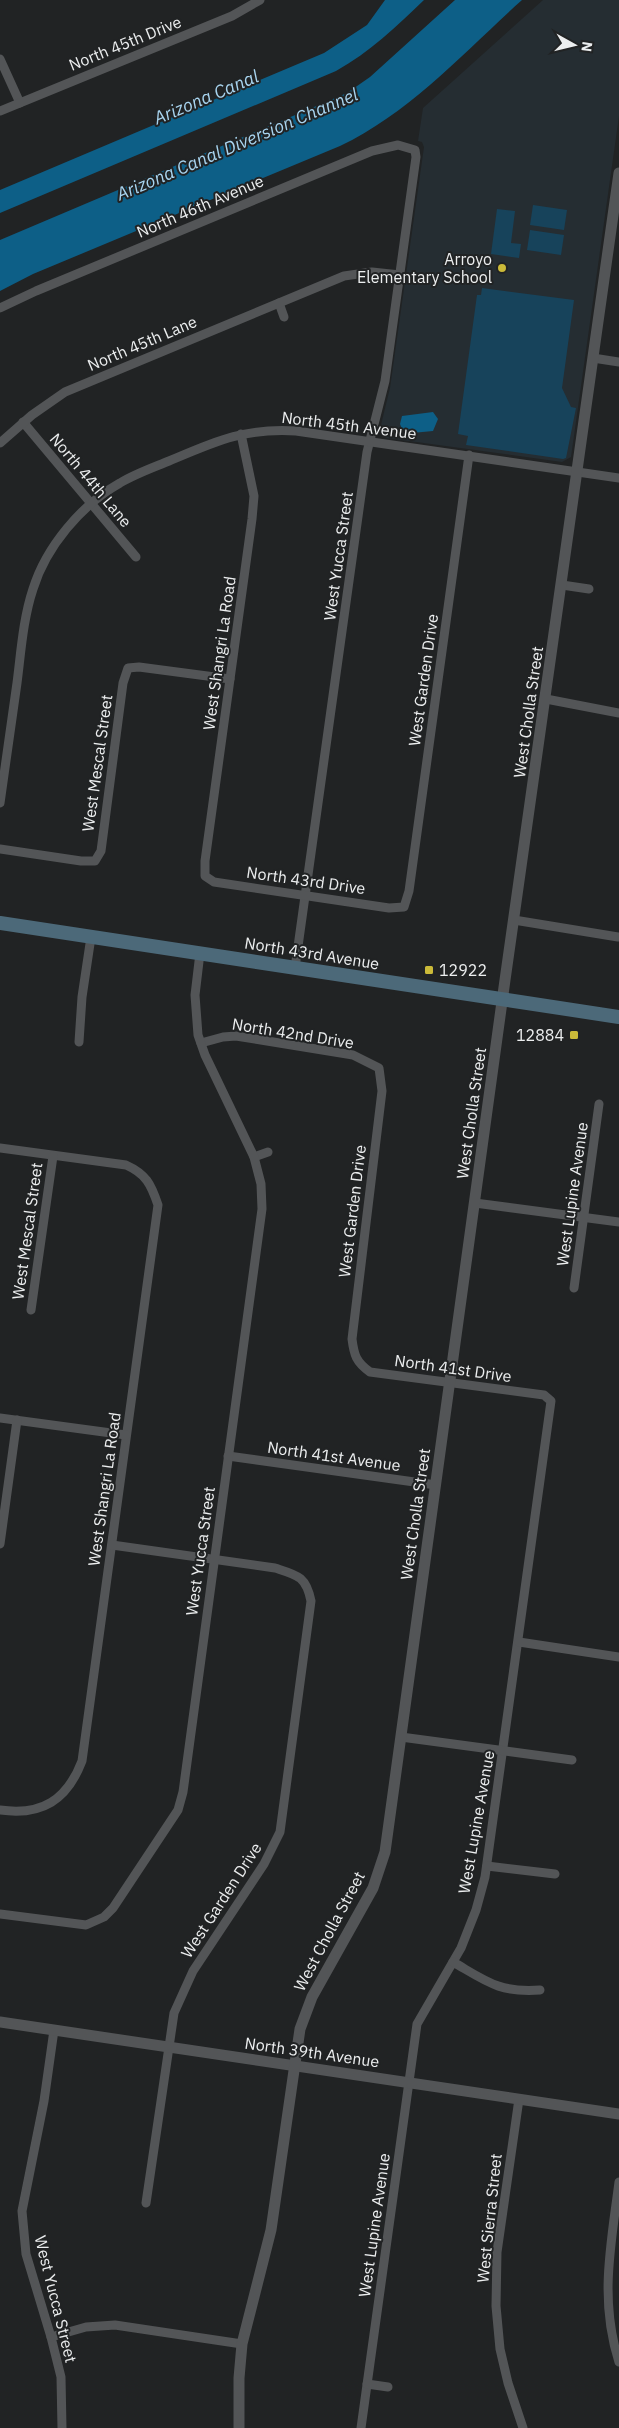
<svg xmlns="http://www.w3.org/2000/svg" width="619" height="2428" font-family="'IBM Plex Sans',sans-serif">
<rect width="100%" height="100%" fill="#212324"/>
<!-- built -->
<path fill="#252d32" d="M543 0H619V116L571 457 562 462 387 438 383 436 380 429 390 388 424 147 422 142 418 141 423 108Z"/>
<!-- green -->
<g fill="#17435b">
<path d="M533 205 567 210 564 230 530 225Z"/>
<path d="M497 209 515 211 511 243 521 244 519 258 491 254Z"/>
<path d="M530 230 564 235 561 255 527 250Z"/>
<path d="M482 288 574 300 562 388 571 407 576 408 566 458 563 459 466 445 468 436 458 434 477 295H481Z"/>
</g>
<!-- water -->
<g fill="#0d5f87">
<path d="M385 0H424C396 27 370 52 336 71L0 213V190L324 53 367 25Z"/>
<path d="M455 0H522C464 52 411 112 340 146L33 274 0 291V240L347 93 370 77Z"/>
<path d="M433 412 438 419 433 431 412 433 402 429 400 424 402 416Z"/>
</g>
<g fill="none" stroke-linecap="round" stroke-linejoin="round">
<!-- minor -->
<g stroke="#535557" stroke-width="9">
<path d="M0 59 20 103"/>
<path d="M0 111 232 16 260 0"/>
<path d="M279 303 284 317"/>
<path d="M0 308 36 291 372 151 398 145 415 150 416 157 385 381 367 452 295 968"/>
<path d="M593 358 619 362"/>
<path d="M23 422 136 557"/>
<path d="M241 434 254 496 252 519 205 861V876L214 882 389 908 404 907 409 891 469 455"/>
<path d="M0 443 32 415 65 392 344 276 372 272 400 275"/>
<path d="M562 585 589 589"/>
<path d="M546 699 619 713"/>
<path d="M0 803C6 763 11 723 17 683 21 652 23 619 33 589 46 547 81 505 120 483 135 474 152 468 169 461 216 441 243 428 296 431L619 478"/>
<path d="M0 849 81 861H95L101 851 123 683 128 668 139 667 230 679"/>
<path d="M514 920 618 937"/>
<path d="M79 1042 82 997 91 937"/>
<path d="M201 1043 223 1037 236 1036 353 1055 379 1068 382 1091 352 1339C354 1355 356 1362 370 1372L544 1395 551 1401 485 1877 476 1910 461 1948 417 2024 361 2428"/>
<path d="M0 1148 126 1165C146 1174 151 1184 158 1205L82 1761C67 1800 42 1816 0 1810"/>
<path d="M254 1157 268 1152"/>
<path d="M475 1203 619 1222"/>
<path d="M574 1288 599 1104"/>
<path d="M31 1310 53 1156"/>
<path d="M0 1418 126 1435"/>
<path d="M228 1456 436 1485"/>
<path d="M0 1544 17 1420"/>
<path d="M112 1545 275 1568C297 1575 306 1576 311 1601L280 1832 264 1864 193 1971 174 2013 146 2203"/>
<path d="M519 1642 619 1657"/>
<path d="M401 1737 572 1760"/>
<path d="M487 1866 555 1874"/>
<path d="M0 1914 86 1925 104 1917 113 1908 178 1810 183 1792 262 1209 261 1184 254 1157 205 1055 198 1035 195 995 200 953"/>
<path d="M453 1962C486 1981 499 1993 540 1990"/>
<path d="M54 2030 44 2101 22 2211 26 2254 51 2337 61 2377 62 2428"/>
<path d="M519 2099 497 2252 496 2306 500 2349 508 2383 523 2428"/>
<path d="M619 2182C611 2245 599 2300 619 2362"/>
<path d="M51 2337 86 2327 115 2325 242 2344"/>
<path d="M367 2384 388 2387"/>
</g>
<!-- tertiary -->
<g stroke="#535557" stroke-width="11">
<path d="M0 2022 619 2114"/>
<path d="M239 2428V2378L242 2344 271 2230 300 2029 312 1997 373 1888 385 1852 505 980 619 173"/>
</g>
<!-- secondary -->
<path stroke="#4c6979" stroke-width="14" d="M0 923 619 1017"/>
</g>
<!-- markers -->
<g fill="#cbba39" stroke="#212324" stroke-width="2">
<circle cx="502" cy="268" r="5"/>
<rect x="424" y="965" width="10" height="10" rx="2.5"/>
<rect x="569" y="1030" width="10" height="10" rx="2.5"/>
</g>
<g text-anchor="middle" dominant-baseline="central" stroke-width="4" stroke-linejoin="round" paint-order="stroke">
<!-- street labels -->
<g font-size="16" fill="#eceeef" stroke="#212324">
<text transform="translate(125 43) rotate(-22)">North 45th Drive</text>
<text transform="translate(200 206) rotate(-23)">North 46th Avenue</text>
<text transform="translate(142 343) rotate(-23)">North 45th Lane</text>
<text transform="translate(349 425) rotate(7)">North 45th Avenue</text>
<text transform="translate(91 480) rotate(50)">North 44th Lane</text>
<text transform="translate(338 556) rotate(-82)">West Yucca Street</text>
<text transform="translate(219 653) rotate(-82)">West Shangri La Road</text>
<text transform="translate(423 680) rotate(-82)">West Garden Drive</text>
<text transform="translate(528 712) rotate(-82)">West Cholla Street</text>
<text transform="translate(97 763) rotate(-82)">West Mescal Street</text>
<text transform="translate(306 880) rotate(8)">North 43rd Drive</text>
<text transform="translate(312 953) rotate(9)">North 43rd Avenue</text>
<text transform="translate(293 1033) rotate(9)">North 42nd Drive</text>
<text transform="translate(471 1113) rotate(-82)">West Cholla Street</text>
<text transform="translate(572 1194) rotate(-82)">West Lupine Avenue</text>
<text transform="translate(352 1211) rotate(-83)">West Garden Drive</text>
<text transform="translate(27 1231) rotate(-82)">West Mescal Street</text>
<text transform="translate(453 1368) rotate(8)">North 41st Drive</text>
<text transform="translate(334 1456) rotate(8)">North 41st Avenue</text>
<text transform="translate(104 1489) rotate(-82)">West Shangri La Road</text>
<text transform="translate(415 1514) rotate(-82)">West Cholla Street</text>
<text transform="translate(200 1551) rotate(-82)">West Yucca Street</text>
<text transform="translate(476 1822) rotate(-80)">West Lupine Avenue</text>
<text transform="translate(221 1900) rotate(-57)">West Garden Drive</text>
<text transform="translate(329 1931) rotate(-62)">West Cholla Street</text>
<text transform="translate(312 2052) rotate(8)">North 39th Avenue</text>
<text transform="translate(489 2218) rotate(-84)">West Sierra Street</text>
<text transform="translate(374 2225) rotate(-82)">West Lupine Avenue</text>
<text transform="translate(56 2299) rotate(76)">West Yucca Street</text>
</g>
<!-- poi labels -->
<g font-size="16" fill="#eceeef" stroke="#212324" text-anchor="end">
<text x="492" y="259">Arroyo<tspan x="492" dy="18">Elementary School</tspan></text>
<text x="439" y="970" text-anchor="start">12922</text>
<text x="564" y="1035">12884</text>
</g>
<!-- water labels -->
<g font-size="18" font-style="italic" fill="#a8d4ef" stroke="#212324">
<text transform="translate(206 97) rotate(-23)">Arizona Canal</text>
<text transform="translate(237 144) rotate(-23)">Arizona Canal Diversion Channel</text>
</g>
</g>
<!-- north arrow -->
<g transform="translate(574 45) rotate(98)" stroke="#212324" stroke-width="4" paint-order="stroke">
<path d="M0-4L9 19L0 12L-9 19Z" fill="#eceeef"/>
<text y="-8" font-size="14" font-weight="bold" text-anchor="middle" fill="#eceeef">N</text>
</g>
</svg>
